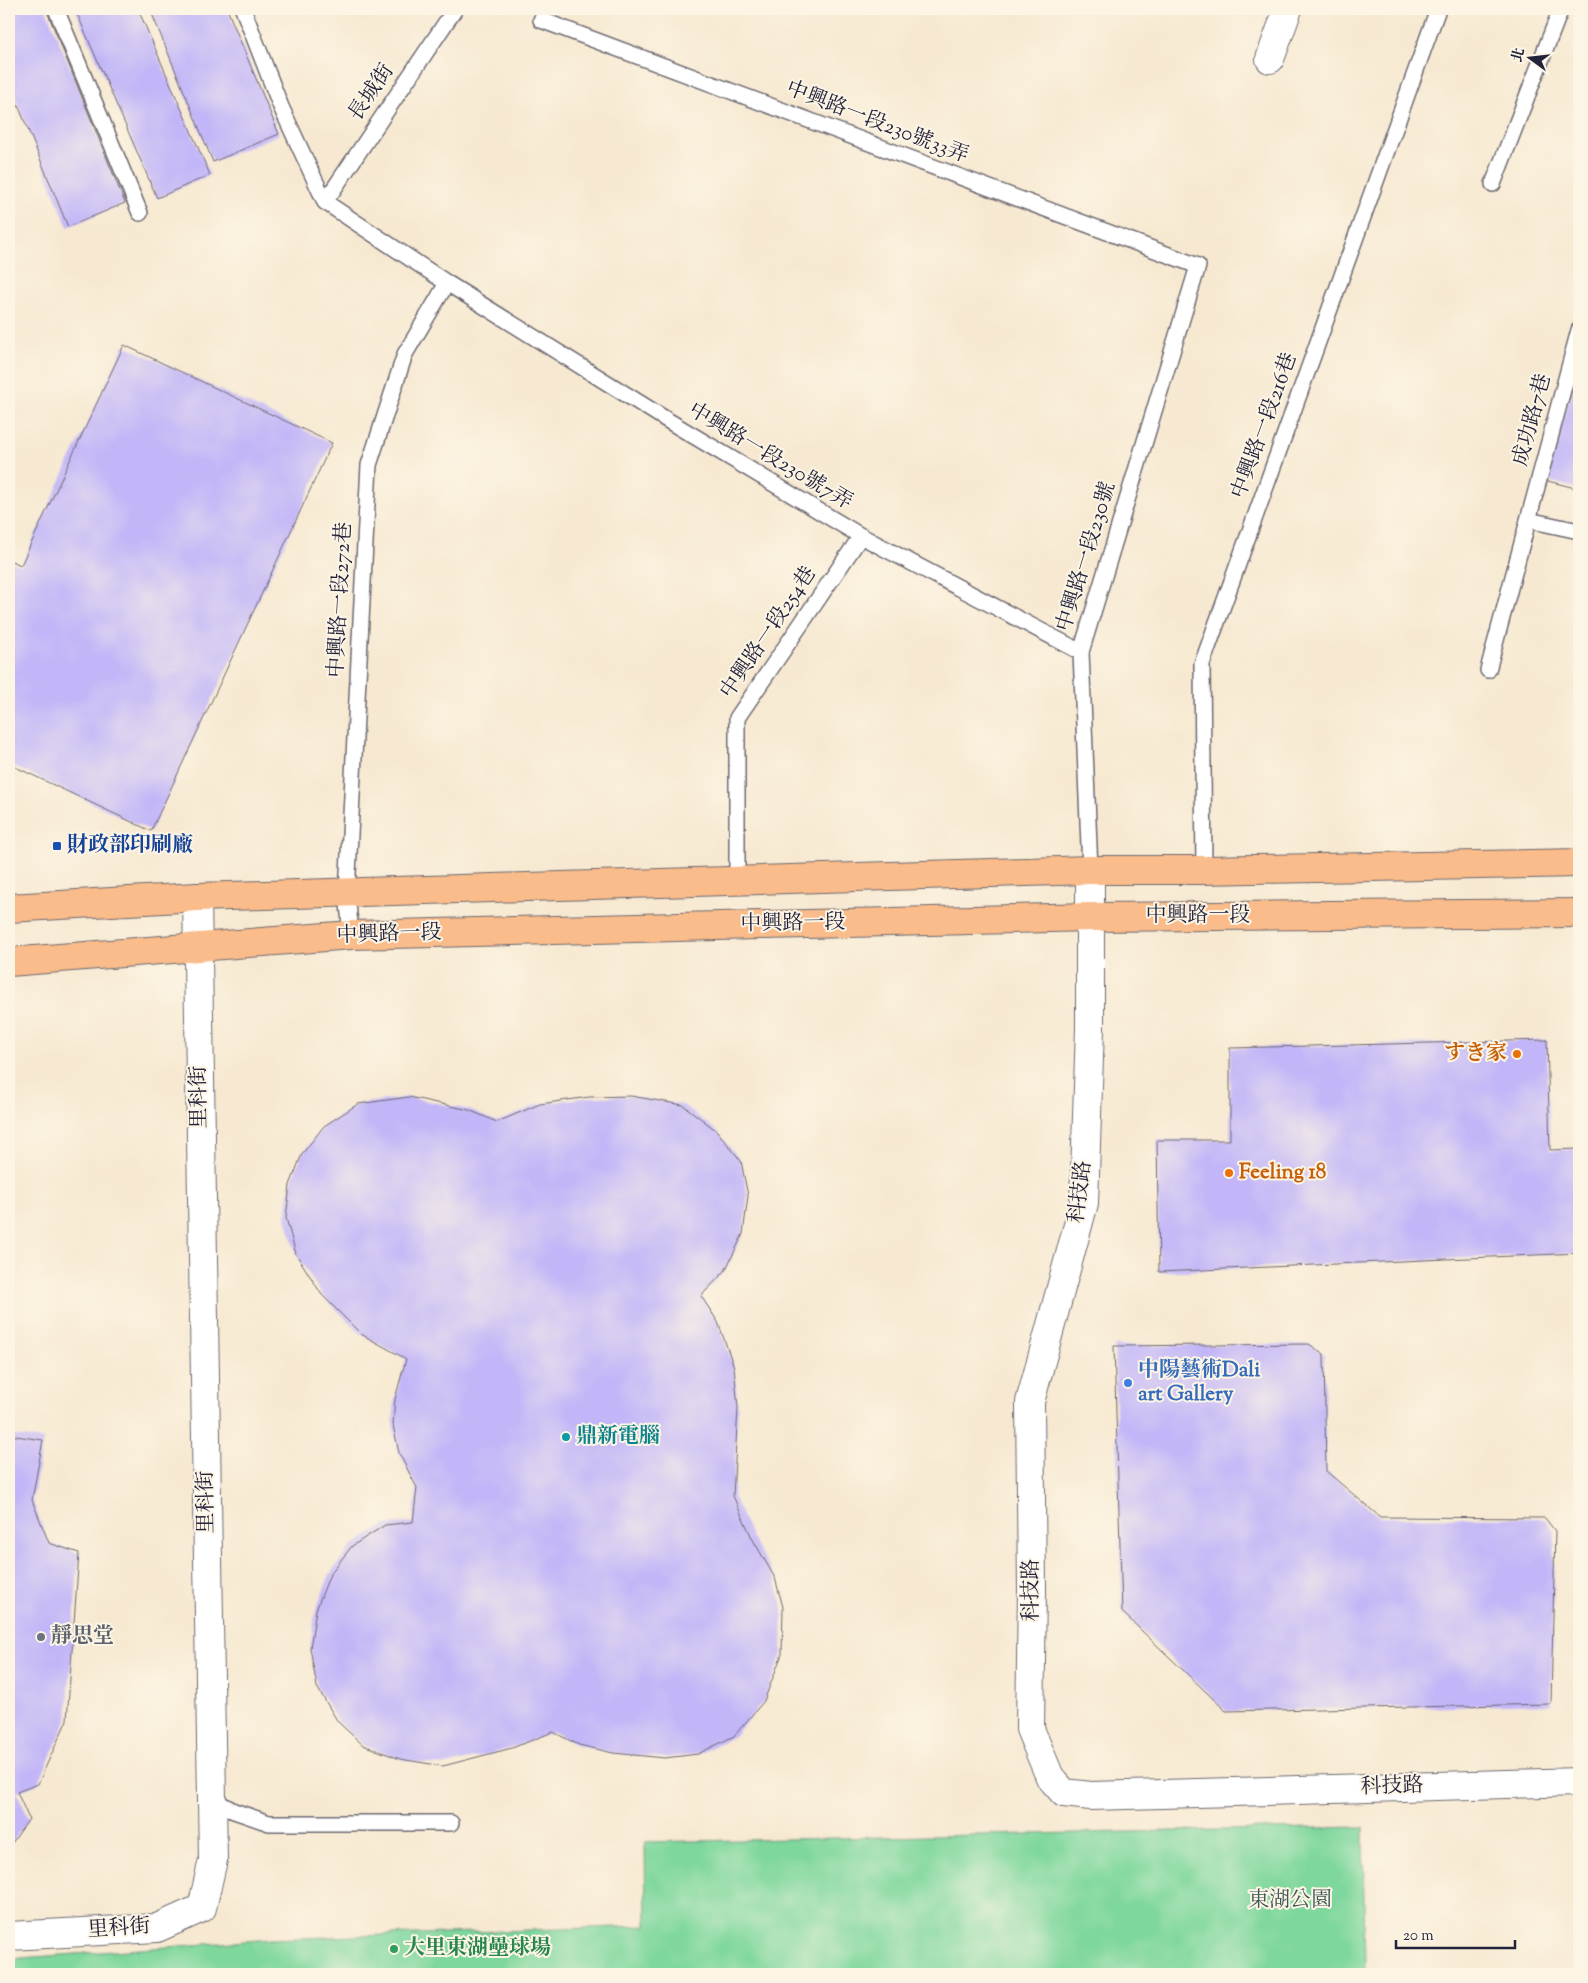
<svg xmlns="http://www.w3.org/2000/svg" width="1588" height="1983" font-family="'Sorts Mill Goudy','Noto Serif TC','Noto Serif JP',serif">
<rect width="100%" height="100%" fill="#fcf5e5"/>
<filter id="ink" filterUnits="userSpaceOnUse"><feTurbulence type="fractalNoise" baseFrequency=".02" numOctaves="2"/><feDisplacementMap in="SourceGraphic" scale="10" xChannelSelector="R" yChannelSelector="G"/><feConvolveMatrix kernelMatrix="1 2 1 2 8 2 1 2 1" color-interpolation-filters="sRGB"/></filter>
<filter id="wash" filterUnits="userSpaceOnUse"><feTurbulence type="fractalNoise" baseFrequency=".0096" numOctaves="4" result="noise"/><feDisplacementMap in="SourceGraphic" scale="20" xChannelSelector="R" yChannelSelector="G"/><feGaussianBlur stdDeviation="1.12" result="paint"/><feColorMatrix in="noise" values="0 0 0 0 0 0 0 0 0 0 0 0 0 0 0 0 0 1.4 0 .05"/><feComposite in="paint" operator="in"/></filter>
<g filter="url(#wash)">
<rect width="100%" height="100%" fill="#f7e9d1"/>
<!-- green -->
<path fill="#7ed79c" stroke="#507c6c" d="M1363 1827 1365 1974H9V1959L272 1939 646 1926 645 1842Z"/>
<g id="blocks">
<!-- building -->
<g fill="#c2b6f8">
<path d="M9 9H46L125 203 68 227 9 83Z"/>
<path d="M75 9H138L210 175 157 198Z"/>
<path d="M150 9H227L279 134 213 162Z"/>
<path d="M124 345 332 443 151 831 9 764V560L21 565Z"/>
<path d="M1579 367V489L1544 480Z"/>
<path d="M1547 1040 1550 1150 1579 1149V1253L1159 1272 1157 1140H1230V1048Z"/>
<path d="M631 1096 683 1105 717 1131 741 1161 748 1196 743 1234 725 1271 701 1296 718 1322 734 1367 738 1408 733 1496 752 1538 775 1578 783 1607 782 1654 764 1701 734 1736 698 1754 665 1758 613 1753 579 1745 553 1732 512 1748 443 1766 400 1759 363 1745 338 1722 317 1687 310 1648 316 1610 330 1574 352 1546 385 1525 413 1522 417 1488 399 1453 393 1425 395 1399 406 1359 361 1334 322 1295 296 1254 286 1218 290 1185 302 1154 324 1126 358 1104 409 1097 469 1110 497 1122 540 1104 589 1097Z"/>
<path d="M1309 1344 1324 1354 1326 1471 1380 1517 1545 1518 1555 1531 1551 1704 1226 1711 1122 1612 1114 1346Z"/>
<path d="M9 1435 43 1440 32 1500 49 1543 79 1553 67 1720 38 1784 17 1792 29 1819 9 1847Z"/>
</g>
</g>
</g>
<g filter="url(#ink)">
<use href="#blocks" fill-opacity="0" stroke="#6d6870" stroke-width="1"/>
<g fill="none" stroke-linecap="round" stroke-linejoin="round">
<defs>
<g id="service">
<path d="M56 9 140 213"/>
<path d="M243 9 281 107 325 202 447 283 667 420 861 536 1081 652"/>
<path d="M541 20 1198 266 1081 652 1090 870"/>
<path d="M1493 184 1561 9"/>
<path d="M325 202 455 9"/>
<path d="M1528 520 1579 531"/>
<path d="M1488 670 1579 330"/>
<path d="M1204 870 1202 664 1438 9"/>
<path d="M737 881V718L861 536"/>
<path d="M351 935 347 893 369 465 405 354 447 283"/>
<path d="M212 1799 234 1811 269 1823H451"/>
</g>
<g id="minor">
<path d="M1270 59 1288 9"/>
<path d="M1090 870V1028L1084 1203 1030 1402 1032 1590 1030 1729 1050 1777 1064 1793 1091 1796 1579 1782"/>
<path d="M9 1936 157 1928 202 1908 213 1860 197 897"/>
</g>
<g id="primary">
<path d="M9 908 197 897 1090 870H1204L1579 863"/>
<path d="M9 962 351 935 1091 917 1579 913"/>
</g>
</defs>
<!-- service casing -->
<use href="#service" stroke="#6d6870" stroke-width="18"/>
<!-- minor casing -->
<use href="#minor" stroke="#6d6870" stroke-width="30"/>
<!-- primary casing -->
<use href="#primary" stroke="#6d6870" stroke-width="30"/>
<!-- service -->
<use href="#service" stroke="#fff" stroke-width="15"/>
<!-- minor -->
<use href="#minor" stroke="#fff" stroke-width="28"/>
<!-- primary -->
<use href="#primary" stroke="#f9bc8a" stroke-width="28"/>
</g>
</g>
<!-- markers -->
<rect fill="#1a4fb4" stroke="#fcf5e5" stroke-width="2" x="52" y="841" width="10" height="10" rx="2.5"/>
<g fill="#e8710a" stroke="#fcf5e5" stroke-width="2">
<circle cx="1517" cy="1054" r="5"/>
<circle cx="1229" cy="1173" r="5"/>
</g>
<circle fill="#3f7fe0" stroke="#fcf5e5" stroke-width="2" cx="1128" cy="1383" r="5"/>
<circle fill="#0f9aa8" stroke="#fcf5e5" stroke-width="2" cx="566" cy="1437" r="5"/>
<circle fill="#6b7280" stroke="#fcf5e5" stroke-width="2" cx="41" cy="1637" r="5"/>
<circle fill="#2e9e5b" stroke="#fcf5e5" stroke-width="2" cx="394" cy="1949" r="5"/>
<g text-anchor="middle" dominant-baseline="central" stroke-width="4" stroke-linejoin="round" paint-order="stroke">
<!-- street labels -->
<g font-size="21" fill="#22223b" stroke="#fcf5e5">
<text transform="translate(372 93) rotate(-56)">長城街</text>
<text transform="translate(877 123) rotate(21)">中興路一段230號33弄</text>
<text transform="translate(1533 420) rotate(-75)">成功路7巷</text>
<text transform="translate(1265 426) rotate(-70)">中興路一段216巷</text>
<text transform="translate(770 457) rotate(31)">中興路一段230號7弄</text>
<text transform="translate(1087 557) rotate(-73)">中興路一段230號</text>
<text transform="translate(341 600) rotate(-87)">中興路一段272巷</text>
<text transform="translate(769 633) rotate(-56)">中興路一段254巷</text>
<text x="1198" y="916">中興路一段</text>
<text transform="translate(793 924) rotate(-1)">中興路一段</text>
<text transform="translate(389 935) rotate(-2)">中興路一段</text>
<text transform="translate(200 1097) rotate(-91)">里科街</text>
<text transform="translate(1081 1192) rotate(-83)">科技路</text>
<text transform="translate(207 1502) rotate(-91)">里科街</text>
<text transform="translate(1032 1590) rotate(-90)">科技路</text>
<text transform="translate(1392 1787) rotate(-2)">科技路</text>
<text transform="translate(119 1929) rotate(-4)">里科街</text>
</g>
<!-- transit labels -->
<g font-size="21" font-weight="bold" fill="#164399" stroke="#fcf5e5" text-anchor="start">
<text x="67" y="846">財政部印刷廠</text>
</g>
<!-- food labels -->
<g font-size="21" font-weight="bold" fill="#c56008" stroke="#fcf5e5" text-anchor="end">
<text x="1507" y="1054">すき家</text>
<text x="1239" y="1173" text-anchor="start">Feeling 18</text>
</g>
<!-- shop labels -->
<g font-size="21" font-weight="bold" fill="#366cbe" stroke="#fcf5e5" text-anchor="start">
<text x="1138" y="1371">中陽藝術Dali<tspan x="1138" dy="24">art Gallery</tspan></text>
</g>
<!-- culture labels -->
<g font-size="21" font-weight="bold" fill="#0d838f" stroke="#fcf5e5" text-anchor="start">
<text x="576" y="1437">鼎新電腦</text>
</g>
<!-- worship labels -->
<g font-size="21" font-weight="bold" fill="#5b616d" stroke="#fcf5e5" text-anchor="start">
<text x="51" y="1637">靜思堂</text>
</g>
<!-- park labels -->
<g font-size="21" fill="#3e5858" stroke="#fcf5e5">
<text x="1290" y="1901">東湖公園</text>
</g>
<!-- leisure labels -->
<g font-size="21" font-weight="bold" fill="#27864d" stroke="#fcf5e5" text-anchor="start">
<text x="404" y="1949">大里東湖壘球場</text>
</g>
</g>
<!-- margin -->
<rect width="1588" height="1983" fill="none" stroke="#fcf5e5" stroke-width="30"/>
<!-- north arrow -->
<g transform="translate(1530 58) rotate(285)" stroke="#fcf5e5" stroke-width="4" paint-order="stroke">
<path d="M0-4L9 19L0 12L-9 19Z" fill="#22223b"/>
<text y="-8" font-size="14" font-weight="bold" text-anchor="middle" fill="#22223b">北</text>
</g>
<!-- scale -->
<path d="M1396 1940v8h119v-8" fill="none" stroke="#22223b" stroke-width="2.5"/>
<text x="1403" y="1940" font-size="15" fill="#22223b" stroke="#fcf5e5" stroke-width="4" paint-order="stroke">20 m</text>
</svg>
